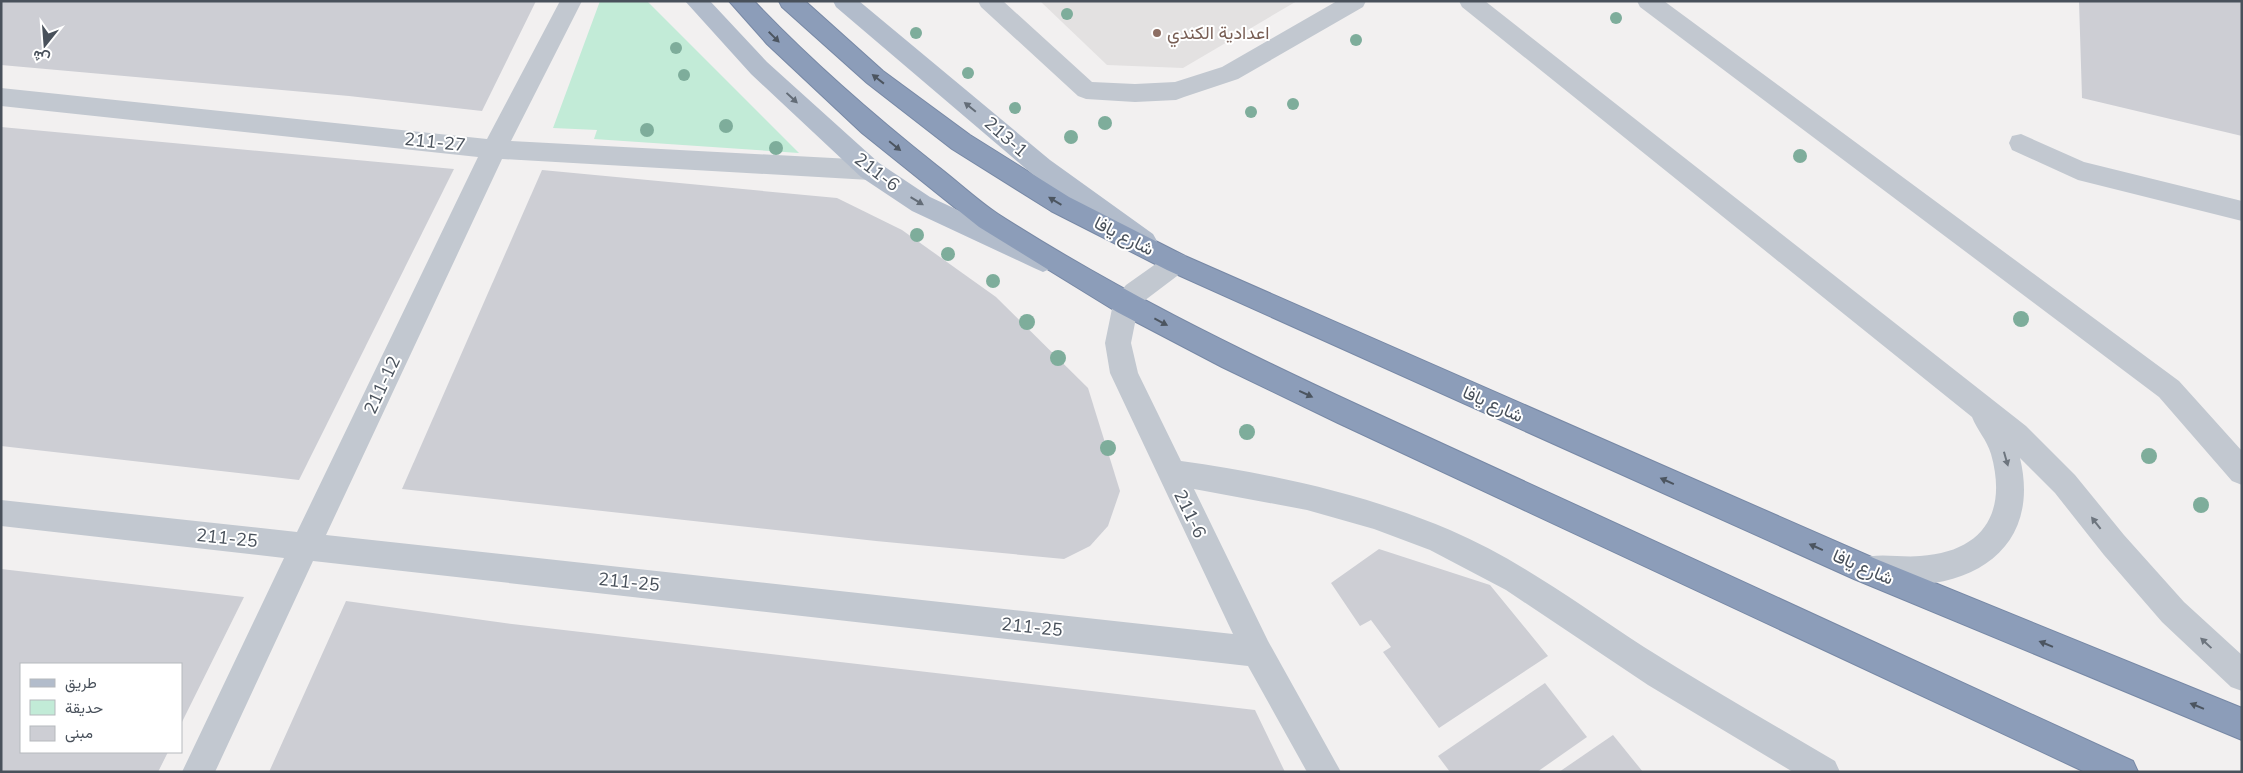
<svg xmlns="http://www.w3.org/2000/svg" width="2243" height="773" font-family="'Nunito Sans',Vazirmatn,sans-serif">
<rect width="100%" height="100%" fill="#f2f0f0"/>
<!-- education -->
<path fill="#e3e1e1" d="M1040 1H1297L1183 68 1107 65Z"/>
<!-- green -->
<path fill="#c2ebd7" d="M600 1H647L799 153 594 139 597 130 553 128Z"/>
<!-- building -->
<g fill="#cdced4">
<path d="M1 1H536L482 111 349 96 1 65Z"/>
<path d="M2079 1H2242V136L2082 98Z"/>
<path d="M1 127 454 169 299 480 1 446Z"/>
<path d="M542 170 837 198 902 230 996 297 1088 388 1120 491 1108 526 1090 546 1064 559 876 541 402 489Z"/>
<path d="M1379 549 1490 585 1548 656 1439 728 1383 652 1391 647 1371 620 1360 626 1331 583Z"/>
<path d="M1 569 244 597 181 724V664H21V752H168L158 772H1Z"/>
<path d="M346 601 512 624 1255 710 1285 772H269Z"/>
<path d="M1545 683 1587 737 1537 772H1450L1438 756Z"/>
<path d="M1613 735 1643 772H1559Z"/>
</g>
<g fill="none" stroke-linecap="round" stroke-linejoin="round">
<defs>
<g id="highway">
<path d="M729 1H754C810 60 872 114 936 165 957 181 977 200 998 214 1113 288 1235 348 1358 405L2133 761 2138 772H2085L1338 423 1222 367 1117 312 979 227 862 133 767 44Z"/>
<path d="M779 1H805L883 71 970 135 1069 197 1185 256 1876 559 2242 708V740L1854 579 1167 270 1051 211 952 149 867 83 782 7Z"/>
</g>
</defs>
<!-- highway casing -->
<use href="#highway" stroke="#7788a5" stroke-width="2"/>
<!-- minor -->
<g fill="#c2c8d0" fill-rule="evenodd">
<path d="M560 1H582L511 141 870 160 879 163 882 170 879 177 870 180 502 159 326 535 1233 634 1110 373 1105 343 1113 304 1117 296 1126 285 1167 256 1176 252 1185 256 1189 263 1185 270 1144 301 1138 308 1131 343 1138 373 1181 461C1273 474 1365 494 1450 530 1520 560 1581 606 1644 647 1707 687 1771 723 1835 761L1840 772H1793L1648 685 1506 590 1430 550 1374 529 1307 510 1194 489 1268 641 1341 772H1307L1248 666 313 561 215 772H182L284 558 1 526V500L297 532 478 157 1 106V88L487 139Z"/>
<path d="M978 1H1003L1092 82 1135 84 1175 82 1222 67 1337 1H1366L1363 7 1238 79 1184 97 1176 100 1135 102 1086 99 1078 96 981 7Z"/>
<path d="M1459 1H1485L2026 426 2075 475 2124 535 2184 602 2242 655V691L2231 687 2162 622 2104 555 2055 493 2020 458C2039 537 1988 582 1913 585 1895 585 1876 585 1859 579L1855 569 1859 559C1878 552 1900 558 1920 556 1982 552 2008 514 1991 454 1987 440 1977 430 1972 417L1462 7Z"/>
<path d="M1637 1H1664L2179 381 2242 451V485L2232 481 2159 397 1640 7Z"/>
<path d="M2021 134 2084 162 2242 201V221L2078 180 2012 150 2009 143 2012 136Z"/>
</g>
<!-- major -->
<g fill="#b2bccb" fill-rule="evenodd">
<path d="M685 1H710L767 62 879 163 930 197 1052 254 1056 261 1052 268 1043 272 1034 268 912 211 861 177 751 74Z"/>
<path d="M833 1H859L1050 160 1153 234 1157 241 1153 248 1144 251 1135 248 1032 174 836 7Z"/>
</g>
<!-- highway -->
<use href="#highway" fill="#8c9db9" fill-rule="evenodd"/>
</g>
<!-- trees -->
<g fill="#7ead9b">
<circle cx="1067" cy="14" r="6"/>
<circle cx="1616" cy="18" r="6"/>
<circle cx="916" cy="33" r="6"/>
<circle cx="1356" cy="40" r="6"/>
<circle cx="676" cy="48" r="6"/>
<circle cx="968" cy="73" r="6"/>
<circle cx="684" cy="75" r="6"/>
<circle cx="1293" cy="104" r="6"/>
<circle cx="1015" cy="108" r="6"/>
<circle cx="1251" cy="112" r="6"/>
<circle cx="1105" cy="123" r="7"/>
<circle cx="726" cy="126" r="7"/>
<circle cx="647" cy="130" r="7"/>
<circle cx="1071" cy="137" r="7"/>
<circle cx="776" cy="148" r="7"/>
<circle cx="1800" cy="156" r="7"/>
<circle cx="917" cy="235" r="7"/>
<circle cx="948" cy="254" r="7"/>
<circle cx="993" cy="281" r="7"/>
<circle cx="2021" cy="319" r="8"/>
<circle cx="1027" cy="322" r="8"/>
<circle cx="1058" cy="358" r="8"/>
<circle cx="1247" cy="432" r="8"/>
<circle cx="1108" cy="448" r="8"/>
<circle cx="2149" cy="456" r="8"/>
<circle cx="2201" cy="505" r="8"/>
</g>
<!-- one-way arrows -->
<defs><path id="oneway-solid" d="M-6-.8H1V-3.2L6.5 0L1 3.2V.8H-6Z" transform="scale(1.25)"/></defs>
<g fill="#4c5560">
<use href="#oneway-solid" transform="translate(774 37) rotate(45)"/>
<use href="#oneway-solid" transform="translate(878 79) rotate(-142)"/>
<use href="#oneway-solid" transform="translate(895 146) rotate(39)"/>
<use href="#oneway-solid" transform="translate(1055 201) rotate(-149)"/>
<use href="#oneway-solid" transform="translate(1161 322) rotate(28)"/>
<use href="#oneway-solid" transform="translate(1306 394) rotate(25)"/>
<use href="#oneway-solid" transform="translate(1667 481) rotate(-156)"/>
<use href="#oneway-solid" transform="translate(1816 547) rotate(-156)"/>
<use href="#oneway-solid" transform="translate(2046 644) rotate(-158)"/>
<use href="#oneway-solid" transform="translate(2197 706) rotate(-158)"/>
</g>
<g fill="#636c77">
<use href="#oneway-solid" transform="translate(792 98) rotate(43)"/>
<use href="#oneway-solid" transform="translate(970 107) rotate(-141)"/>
<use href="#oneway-solid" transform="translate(917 201) rotate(31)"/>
</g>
<g fill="#6d757e">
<use href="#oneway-solid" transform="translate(2006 459) rotate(74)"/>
<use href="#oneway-solid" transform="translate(2096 523) rotate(-128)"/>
<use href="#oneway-solid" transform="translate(2206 643) rotate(-137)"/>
</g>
<!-- markers -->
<circle fill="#8d6e63" stroke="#fff" stroke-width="2" cx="1157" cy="33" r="5"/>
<g text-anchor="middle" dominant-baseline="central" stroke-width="4" stroke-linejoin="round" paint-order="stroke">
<!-- education labels -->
<g font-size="18" fill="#785e54" stroke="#fff" text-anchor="start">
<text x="1167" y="33">اعدادية الكندي</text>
</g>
<!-- street labels -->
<g font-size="18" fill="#49515b" stroke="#fff">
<text transform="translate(1006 137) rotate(41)">213-1</text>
<text transform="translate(435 142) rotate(6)">211-27</text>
<text transform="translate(877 172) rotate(37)">211-6</text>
<text transform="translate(1124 236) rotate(27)">شارع يافا</text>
<text transform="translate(382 385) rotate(-65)">211-12</text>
<text transform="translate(1493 404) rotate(24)">شارع يافا</text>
<text transform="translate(1190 514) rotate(64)">211-6</text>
<text transform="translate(227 538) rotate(6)">211-25</text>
<text transform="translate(1863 567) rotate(23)">شارع يافا</text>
<text transform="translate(629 582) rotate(6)">211-25</text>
<text transform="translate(1032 627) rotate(6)">211-25</text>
</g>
</g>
<!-- border -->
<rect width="2243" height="773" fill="none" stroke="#49515b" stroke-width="5"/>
<!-- legend -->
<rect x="20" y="663" width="162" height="90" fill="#ffffff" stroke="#b6b9bd"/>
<rect x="30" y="679" width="25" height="8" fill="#b2bccb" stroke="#b6b9bd"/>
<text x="65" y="688" font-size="15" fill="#49515b">طريق</text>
<rect x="30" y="700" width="25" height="15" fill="#c2ebd7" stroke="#b6b9bd"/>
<text x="65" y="713" font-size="15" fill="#49515b">حديقة</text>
<rect x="30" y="726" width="25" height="15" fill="#cdced4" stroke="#b6b9bd"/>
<text x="65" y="738" font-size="15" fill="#49515b">مبنى</text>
<!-- north arrow -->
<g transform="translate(45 45) rotate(197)" stroke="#ffffff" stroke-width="4" paint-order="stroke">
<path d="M0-4L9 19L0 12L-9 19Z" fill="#49515b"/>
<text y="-8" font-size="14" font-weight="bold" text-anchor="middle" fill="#49515b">ش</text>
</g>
</svg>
